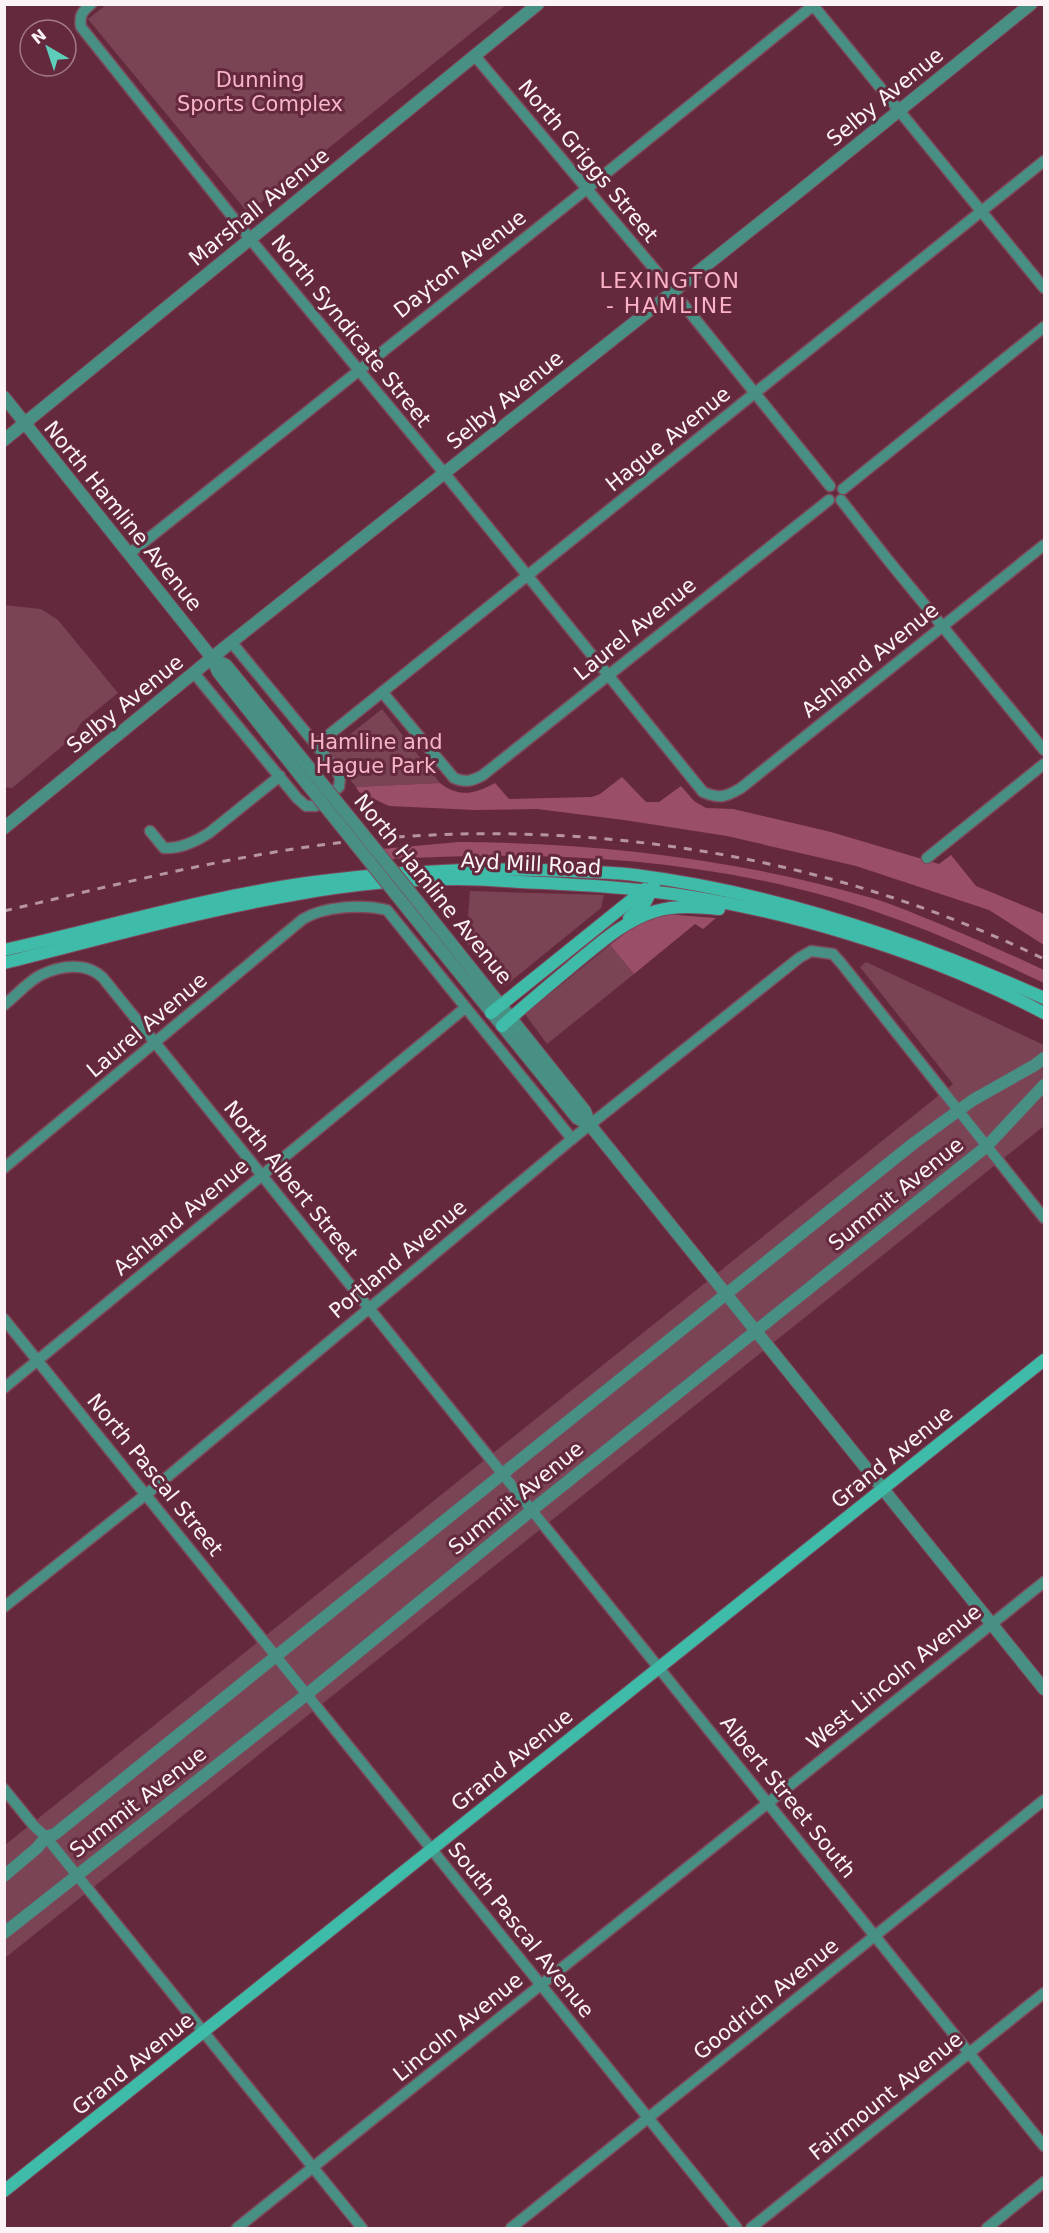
<svg xmlns="http://www.w3.org/2000/svg" width="1049" height="2233" font-family="'DejaVu Sans',sans-serif">
<rect width="100%" height="100%" fill="#65293e"/>
<!-- green -->
<g fill="#7a4455">
<path d="M106 5V4L506 5 248 213 88 19Z"/>
<path d="M4 605 41 609 58 620 118 693 81 723 71 739 12 788 4 787Z"/>
<path d="M382 709 440 783 356 787 328 752Z"/>
<path d="M470 891 604 895 601 908 505 986 501 985 466 942Z"/>
<path d="M610 945 634 974 547 1044 525 1014Z"/>
<path d="M866 962 1044 1045V1126L5 1958V1845L953 1084 860 967Z"/>
</g>
<!-- forest -->
<g fill="#9b4e67">
<path d="M622 777 646 802H659L681 786 694 801 706 808 733 809 831 832 939 864 951 855 976 886 1044 914V945L989 910 856 866 727 836 624 820 537 809 475 810 389 806 359 792 356 787 440 783C459 798 475 794 495 783L509 799 592 797 600 794Z"/>
<path d="M459 842C599 843 738 859 872 898 895 905 918 915 940 924 975 939 1010 954 1044 970V983C997 961 949 938 899 920 737 859 561 849 390 859L381 849Z"/>
<path d="M664 914 716 918 703 929 695 924 634 974 610 945 636 925Z"/>
</g>
<g fill="none" stroke-linecap="round" stroke-linejoin="round">
<defs>
<g id="minor">
<path d="M91 4C82 12 79 15 81 27L251 240 454 485 703 792C719 799 726 797 741 788L1044 545"/>
<path d="M812 4 1044 288"/>
<path d="M475 56 662 278 830 486"/>
<path d="M843 489 1044 327"/>
<path d="M841 500 888 560 1044 750"/>
<path d="M129 554 594 183 815 4"/>
<path d="M194 673 297 798 306 806H316L339 787 340 778 336 769 232 643"/>
<path d="M383 693 454 778C466 783 472 781 483 775L829 500"/>
<path d="M315 746 1044 161"/>
<path d="M150 831 164 848C180 849 195 842 209 833L280 776"/>
<path d="M927 858 1044 764"/>
<path d="M4 1005C16 996 28 981 41 975 61 965 87 962 103 978L1044 2146"/>
<path d="M4 1168 303 919C325 906 362 904 387 910L572 1139"/>
<path d="M4 1319 737 2228"/>
<path d="M4 1388 465 1008"/>
<path d="M4 1607 154 1488 572 1139 799 958 811 951 833 954 841 963 1044 1218"/>
<path d="M4 1789 34 1826 46 1837 362 2228"/>
<path d="M237 2228 1044 1582"/>
<path d="M511 2228 1044 1800"/>
<path d="M751 2228 1044 1993"/>
<path d="M987 2228 1044 2182"/>
</g>
<g id="tertiary">
<path d="M4 397 212 658 218 672 299 774"/>
<path d="M4 440 538 4"/>
<path d="M212 658 226 665 308 766"/>
<path d="M4 828 224 648 791 198 1031 4"/>
<path d="M419 903 585 1111 590 1125 1044 1689"/>
<path d="M410 912 577 1118 590 1125"/>
<path d="M4 1876 37 1848 46 1837 55 1834 914 1143 973 1100 1035 1065 1044 1058"/>
<path d="M4 1933 306 1695 532 1510 987 1146 1044 1085"/>
</g>
<g id="secondary">
<path d="M629 918 645 903 654 885"/>
<path d="M4 950C107 927 209 896 314 882 399 871 485 867 571 871 592 872 614 872 635 875 777 893 914 940 1044 998"/>
<path d="M4 963C100 939 195 912 292 895 346 885 404 879 458 879 487 879 515 882 544 883 576 885 608 886 640 890 772 904 927 951 1044 1013"/>
<path d="M491 1013 645 889"/>
<path d="M502 1026C525 1005 548 986 572 966 598 945 623 921 656 911 676 905 698 907 719 909"/>
<path d="M4 2191 1044 1360"/>
</g>
</defs>
<!-- minor casing -->
<use href="#minor" stroke="#7d495b" stroke-width="13"/>
<!-- tertiary casing -->
<use href="#tertiary" stroke="#7d495b" stroke-width="14"/>
<!-- secondary casing -->
<use href="#secondary" stroke="#7d495b" stroke-width="14"/>
<!-- minor -->
<use href="#minor" stroke="#499084" stroke-width="10"/>
<!-- tertiary -->
<use href="#tertiary" stroke="#499084" stroke-width="12"/>
<!-- secondary -->
<use href="#secondary" stroke="#3ebca9" stroke-width="12"/>
<!-- rail -->
<path stroke="#b695a0" stroke-width="3" stroke-dasharray="8 8" stroke-linecap="butt" d="M4 911C123 883 240 853 362 840 593 817 835 857 1044 959"/>
<defs>
<g id="tertiary-bridge">
<path d="M308 766 419 903"/>
<path d="M299 774 410 912"/>
</g>
</defs>
<!-- tertiary-bridge casing -->
<use href="#tertiary-bridge" stroke="#7d495b" stroke-width="14" stroke-linecap="butt"/>
<!-- tertiary-bridge -->
<use href="#tertiary-bridge" stroke="#499084" stroke-width="12"/>
</g>
<g text-anchor="middle" dominant-baseline="central" stroke-width="6" stroke-linejoin="round" paint-order="stroke">
<!-- park labels -->
<g font-size="21" fill="#f9b5c8" stroke="#65293e">
<text x="260" y="80">Dunning<tspan x="260" dy="24">Sports Complex</tspan></text>
<text x="376" y="742">Hamline and<tspan x="376" dy="24">Hague Park</tspan></text>
</g>
<!-- street labels -->
<g font-size="21" fill="#fbf3f5" stroke="#65293e">
<text transform="translate(885 97) rotate(-39)">Selby Avenue</text>
<text transform="translate(588 161) rotate(50)">North Griggs Street</text>
<text transform="translate(259 207) rotate(-39)">Marshall Avenue</text>
<text transform="translate(460 264) rotate(-38)">Dayton Avenue</text>
<text transform="translate(351 331) rotate(51)">North Syndicate Street</text>
<text transform="translate(505 400) rotate(-39)">Selby Avenue</text>
<text transform="translate(668 439) rotate(-39)">Hague Avenue</text>
<text transform="translate(123 516) rotate(51)">North Hamline Avenue</text>
<text transform="translate(635 629) rotate(-39)">Laurel Avenue</text>
<text transform="translate(870 660) rotate(-39)">Ashland Avenue</text>
<text transform="translate(125 704) rotate(-39)">Selby Avenue</text>
<text transform="translate(531 864) rotate(3)">Ayd Mill Road</text>
<text transform="translate(433 889) rotate(51)">North Hamline Avenue</text>
<text transform="translate(147 1025) rotate(-40)">Laurel Avenue</text>
<text transform="translate(291 1181) rotate(51)">North Albert Street</text>
<text transform="translate(896 1194) rotate(-39)">Summit Avenue</text>
<text transform="translate(181 1217) rotate(-40)">Ashland Avenue</text>
<text transform="translate(398 1259) rotate(-40)">Portland Avenue</text>
<text transform="translate(892 1457) rotate(-39)">Grand Avenue</text>
<text transform="translate(155 1475) rotate(51)">North Pascal Street</text>
<text transform="translate(516 1498) rotate(-39)">Summit Avenue</text>
<text transform="translate(894 1677) rotate(-39)">West Lincoln Avenue</text>
<text transform="translate(512 1760) rotate(-39)">Grand Avenue</text>
<text transform="translate(788 1797) rotate(51)">Albert Street South</text>
<text transform="translate(138 1802) rotate(-38)">Summit Avenue</text>
<text transform="translate(521 1930) rotate(51)">South Pascal Avenue</text>
<text transform="translate(766 1999) rotate(-39)">Goodrich Avenue</text>
<text transform="translate(458 2027) rotate(-39)">Lincoln Avenue</text>
<text transform="translate(133 2064) rotate(-39)">Grand Avenue</text>
<text transform="translate(886 2096) rotate(-39)">Fairmount Avenue</text>
</g>
<!-- neighbourhood labels -->
<g font-size="22" letter-spacing="1.5" fill="#fbb1c6" stroke="#65293e">
<text x="670" y="280">LEXINGTON<tspan x="670" dy="25">- HAMLINE</tspan></text>
</g>
</g>
<!-- border -->
<rect width="1049" height="2233" fill="none" stroke="#fbf3f5" stroke-width="12"/>
<!-- north arrow -->
<g transform="translate(48 48) rotate(321)"><circle r="28" fill="#65293e" stroke="#a17a87" stroke-width="1.5"/>
<path d="M0-4.5L10 22L0 15L-10 22Z" fill="#5cceba"/>
<text y="-9" font-size="16" font-weight="bold" text-anchor="middle" fill="#fbf3f5">N</text>
</g>
</svg>
